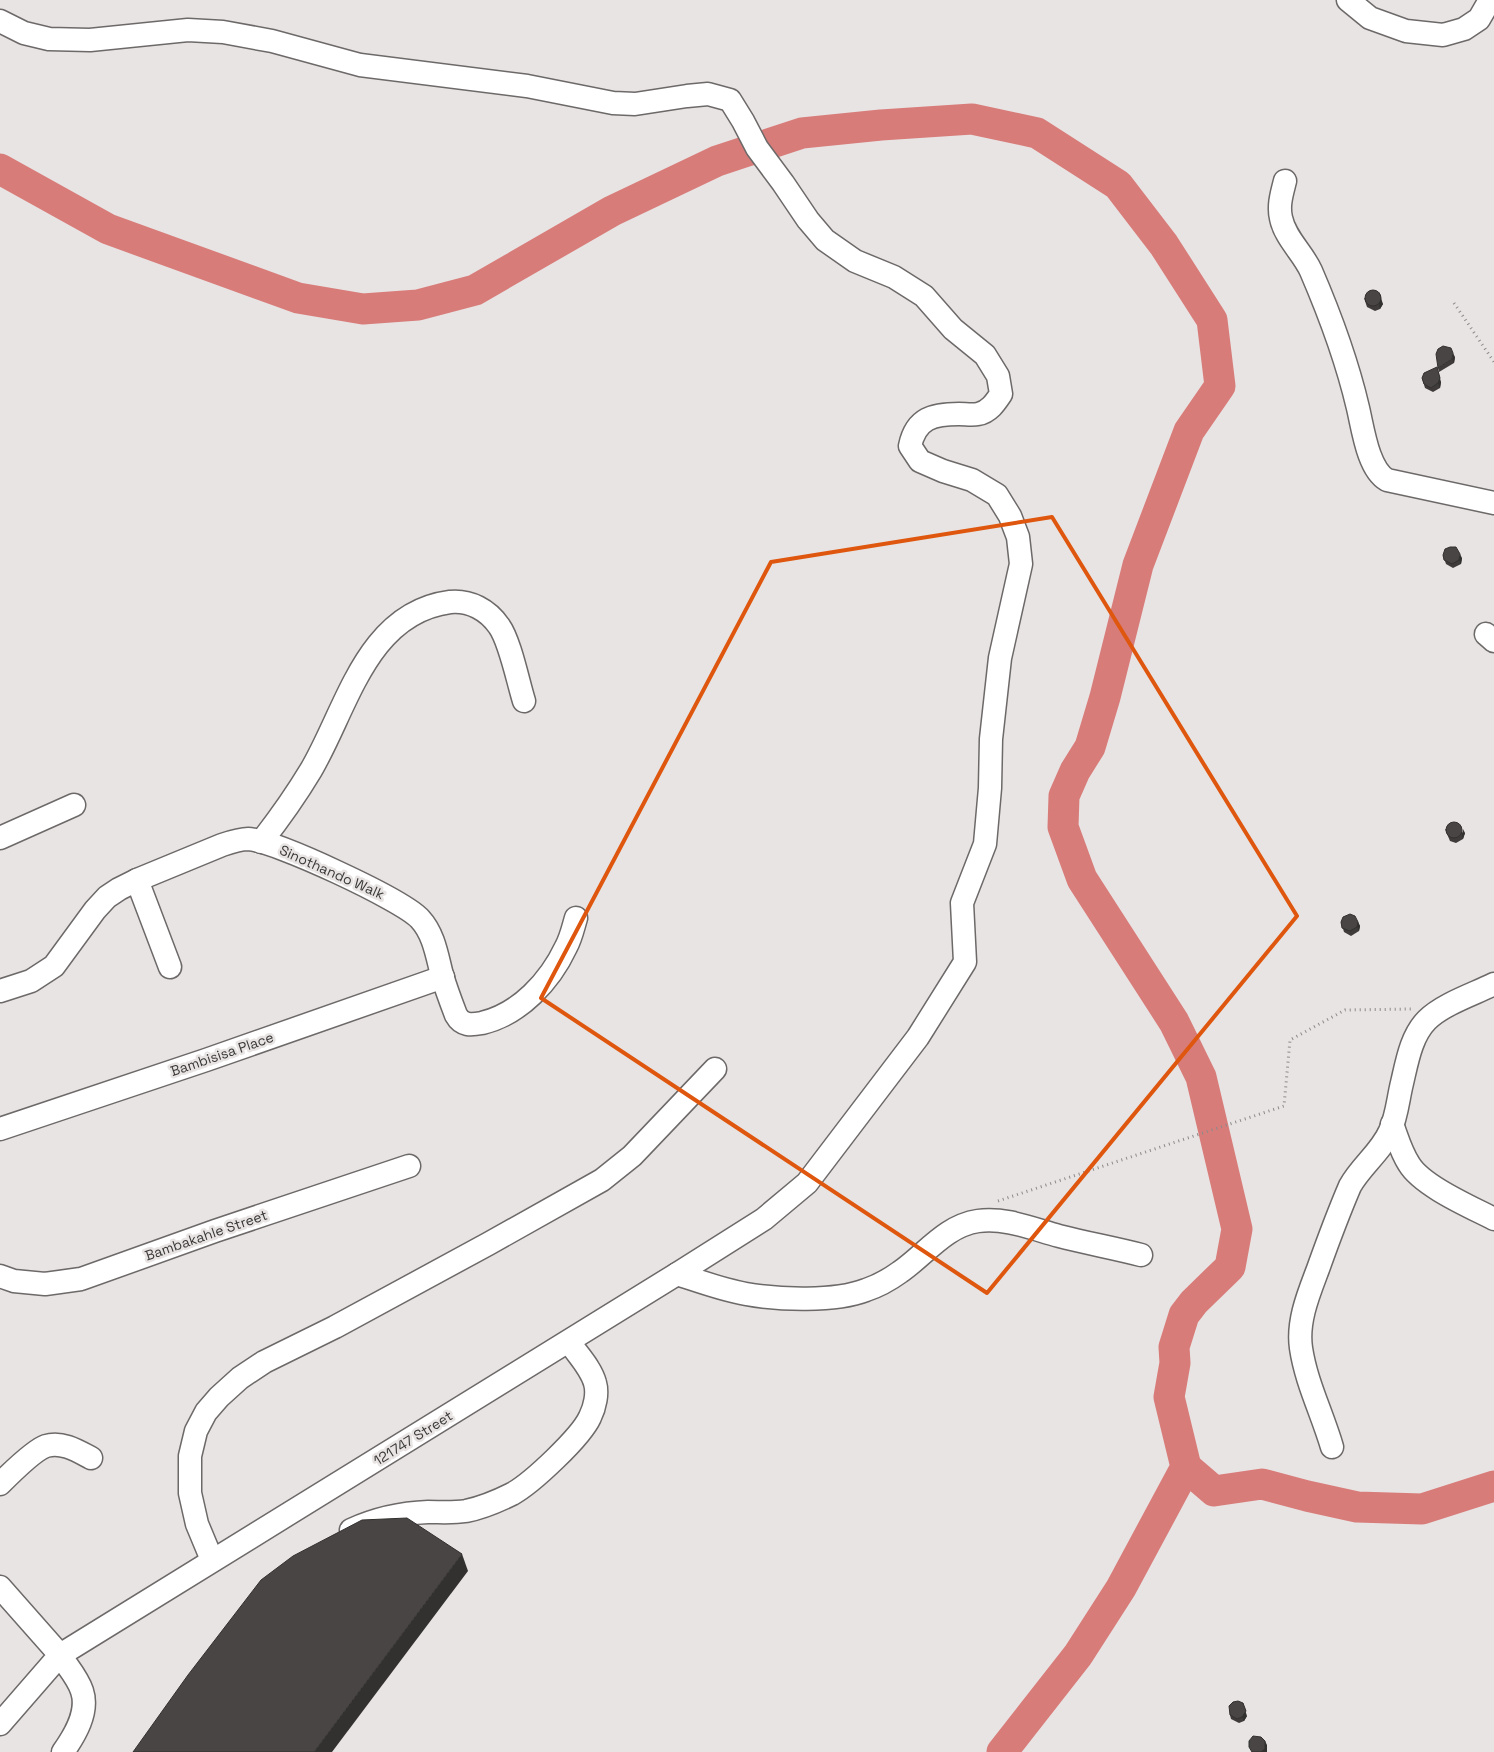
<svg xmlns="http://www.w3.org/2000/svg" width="1494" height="1752" font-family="'Space Grotesk',sans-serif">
<rect width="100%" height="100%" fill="#e8e4e3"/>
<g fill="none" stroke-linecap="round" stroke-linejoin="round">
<!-- river -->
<g stroke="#d87c7a" stroke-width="31">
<path d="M0 169 108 229 298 298 363 309 418 305 475 290 612 211 717 161 802 133 881 125 972 119 1037 133 1118 185 1164 245 1212 320 1220 386 1189 431 1138 565 1105 697 1090 747 1075 771 1064 796 1063 827 1082 879 1174 1022 1201 1077 1237 1229 1230 1267 1194 1302 1184 1315 1174 1347 1175 1363 1169 1397 1186 1467 1121 1588 1078 1655 1002 1752"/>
<path d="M1186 1467 1214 1491 1262 1484 1307 1496 1357 1507 1422 1509 1494 1486"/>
</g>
<defs>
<g id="minor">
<path d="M1348 0 1370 18 1406 31 1443 35 1464 29 1479 19 1490 0"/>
<path d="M0 21 24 33 49 39 90 40 188 30 223 32 272 41 360 65 527 86 613 103 635 104 687 96 708 94 730 100 743 121 757 148 783 183 808 220 825 240 855 261 894 277 924 296 953 329 985 355 998 376 1001 394C995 403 989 412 978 414 973 415 965 414 959 414 933 414 916 418 910 446L920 461 943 471 972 480 997 495 1010 516 1018 537 1021 564 1000 658 991 739 990 788 985 844 962 903 965 962 918 1037 807 1183 764 1219 677 1274 60 1655C67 1666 78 1678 82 1691 89 1712 75 1735 63 1752"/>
<path d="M1285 181C1282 193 1278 205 1281 218 1285 238 1303 253 1311 271 1330 315 1347 361 1358 408 1363 429 1368 469 1387 480L1494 503"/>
<path d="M1486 634 1494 641"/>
<path d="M0 838 74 805"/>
<path d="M261 842C279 819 296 795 311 770 347 709 366 613 450 602 470 600 488 610 499 626 510 641 518 682 524 701"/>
<path d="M137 880 170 967"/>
<path d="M0 991 31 981 54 966 95 910 107 897 119 889 137 880 222 845C231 842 240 839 248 839 274 840 403 900 420 919 434 934 437 956 442 975 446 989 451 1002 456 1015 462 1026 471 1025 482 1023 520 1014 550 981 566 947 571 938 573 928 576 918"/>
<path d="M1392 1124C1397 1137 1401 1152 1409 1164 1422 1186 1471 1207 1494 1219"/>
<path d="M0 1129 206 1060 443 977"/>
<path d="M677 1274C699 1281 723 1290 746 1294 779 1300 835 1302 866 1290 878 1286 889 1280 900 1272 926 1254 945 1226 978 1221 1005 1217 1033 1229 1059 1236 1086 1243 1114 1248 1141 1255"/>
<path d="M0 1276 14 1281 45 1284 81 1279 215 1231 409 1166"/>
<path d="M1332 1447C1322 1413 1306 1382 1301 1348 1297 1321 1309 1293 1318 1269 1328 1241 1338 1214 1350 1186 1361 1166 1381 1152 1390 1131 1397 1116 1398 1099 1402 1083 1407 1062 1411 1036 1427 1020 1443 1004 1474 994 1494 984"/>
<path d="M0 1484C10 1474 34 1450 46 1446 62 1441 78 1451 91 1458"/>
<path d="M351 1530C375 1519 401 1513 428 1512 441 1512 453 1513 466 1511 481 1508 498 1501 512 1494 532 1483 581 1437 590 1417 595 1407 598 1393 595 1383 591 1368 578 1355 569 1342"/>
<path d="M212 1560 197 1524 190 1493V1456L196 1431 206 1412 219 1397 240 1378 264 1362 335 1327 488 1244 602 1180 632 1156 715 1069"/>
<path d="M0 1587 60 1655 0 1724"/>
</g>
</defs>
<!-- minor casing -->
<use href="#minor" stroke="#6d6969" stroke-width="25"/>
<!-- path -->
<g stroke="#8d8a8a" stroke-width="3" stroke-dasharray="1 4" stroke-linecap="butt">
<path d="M1454 303 1494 362"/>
<path d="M998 1201 1284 1106 1290 1040 1345 1010 1411 1009"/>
</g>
<!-- minor -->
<use href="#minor" stroke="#fff" stroke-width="22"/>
</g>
<!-- wall -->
<g fill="#3f3b3b">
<path d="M1364 298 1383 304 1380 309 1375 311 1367 307Z"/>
<path d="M1455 357 1454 363 1439 372 1438 368Z"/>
<path d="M1422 378 1441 382 1440 388 1433 392 1425 388Z"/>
<path d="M1443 555 1462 558 1461 564 1453 568 1446 564Z"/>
<path d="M1445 829 1465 833 1463 839 1456 843 1450 841Z"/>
<path d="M1341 922H1358L1360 926 1359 931 1351 936 1344 932Z"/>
<path d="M1230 1715 1247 1716 1244 1721 1239 1723 1231 1719Z"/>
</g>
<!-- shaded-wall -->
<g fill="#333030">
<path d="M1379 292 1383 304 1380 309 1379 305Z"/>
<path d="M1453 353 1455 357 1454 363 1452 359Z"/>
<path d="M1437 367 1441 382 1440 388 1438 383Z"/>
<path d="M1460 554 1462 558 1461 564 1459 560Z"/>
<path d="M1463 829 1465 833 1463 839 1462 835Z"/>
<path d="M1358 922 1360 926 1359 931 1357 927Z"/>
<path d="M462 1554 468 1571 332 1752H314Z"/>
<path d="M1243 1703 1247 1716 1244 1721 1242 1717Z"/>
<path d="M1265 1741 1267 1745V1752H1261Z"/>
</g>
<!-- building -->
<g fill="#494545" stroke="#333030">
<circle cx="1373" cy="298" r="8"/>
<path d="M1443 346 1451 348 1453 353 1452 359 1438 368 1436 354 1438 349Z"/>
<path d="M1437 367 1440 378 1438 383 1431 388 1424 384 1422 378 1424 373Z"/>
<path d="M1450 547H1456L1460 554 1459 560 1452 564 1444 560 1443 555 1445 549Z"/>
<circle cx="1454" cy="830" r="8"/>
<path d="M1350 914 1355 916 1358 922 1357 927 1350 931 1342 928 1341 922 1343 917Z"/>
<path d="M407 1518 462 1554 314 1752H133L188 1675 261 1580 293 1556 362 1520Z"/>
<path d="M1238 1701 1243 1703 1246 1711 1242 1717 1237 1719 1230 1715 1229 1706 1233 1702Z"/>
<path d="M1253 1736 1261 1737 1265 1741V1749L1261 1752H1252L1249 1747V1741Z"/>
</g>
<!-- marked area -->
<path fill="none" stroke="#df570e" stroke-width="4" stroke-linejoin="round" d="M1052 517 1297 916 987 1293 541 998 771 562Z"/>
<g text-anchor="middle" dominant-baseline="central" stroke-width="5" stroke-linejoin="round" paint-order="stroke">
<!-- street labels -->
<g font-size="14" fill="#3a3939" stroke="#e8e4e3">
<text transform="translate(332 872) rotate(24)">Sinothando Walk</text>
<text transform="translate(222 1054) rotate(-19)">Bambisisa Place</text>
<text transform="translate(206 1235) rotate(-19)">Bambakahle Street</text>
<text transform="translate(413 1438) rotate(-32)">121747 Street</text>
</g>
</g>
</svg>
